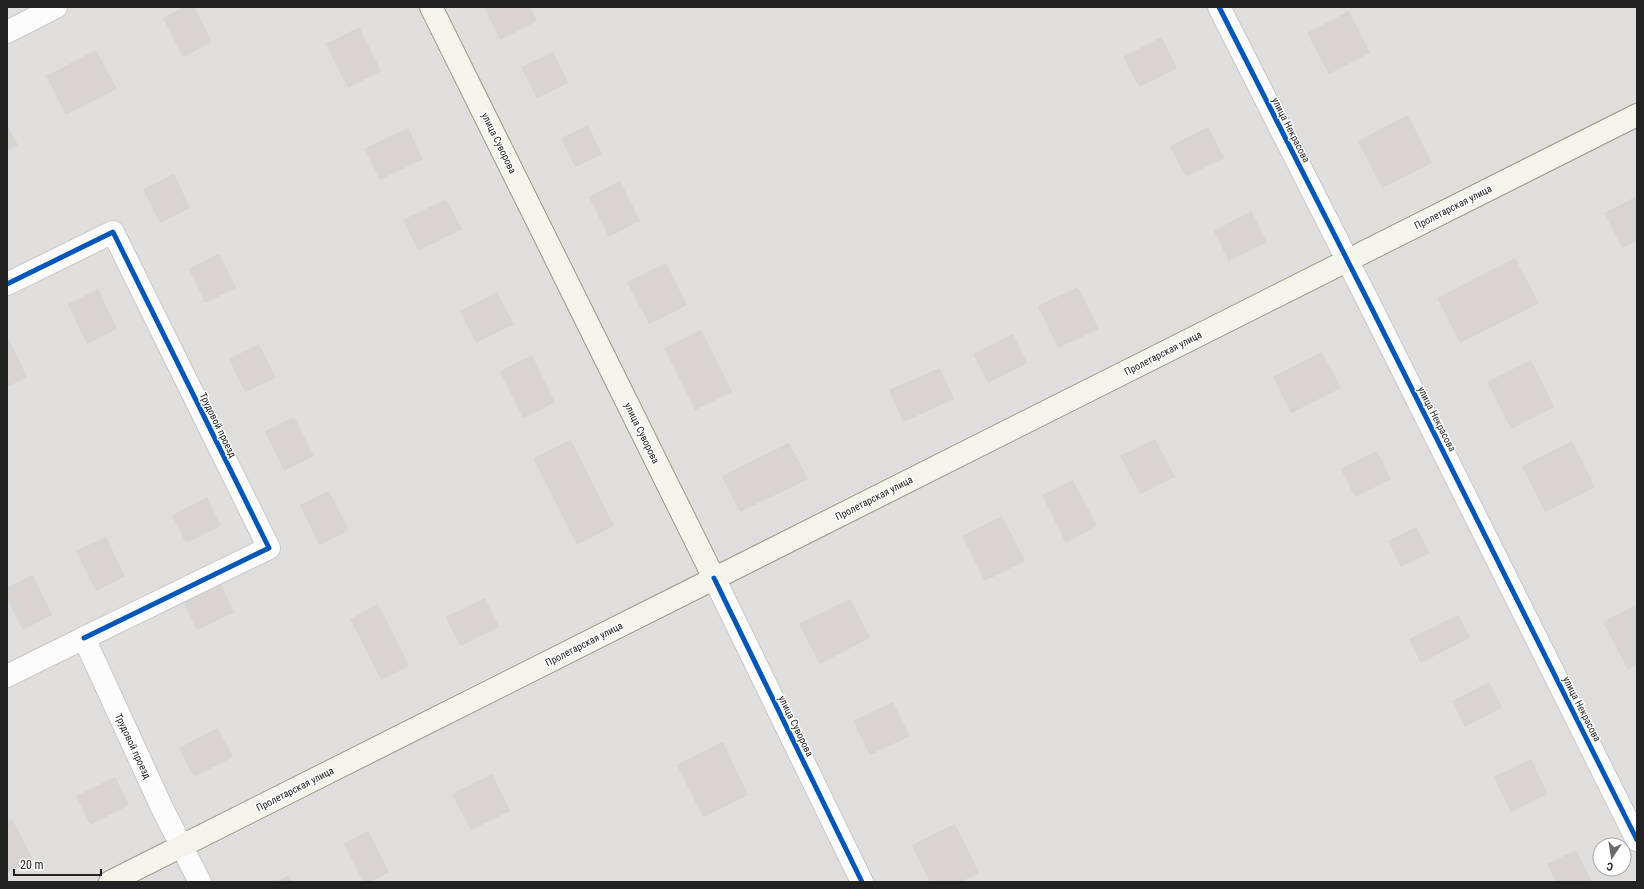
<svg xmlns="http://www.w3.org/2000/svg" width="1644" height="889" font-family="'Roboto Condensed',sans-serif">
<rect width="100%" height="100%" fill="#f0eeeb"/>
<!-- residential -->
<path fill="#dfdedc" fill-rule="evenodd" d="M7 7H1637V882H7ZM1600 845H1624V869H1600Z"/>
<!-- building -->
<g fill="#d7d4d2">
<path d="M184 7H194L212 42 183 57 163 18Z"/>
<path d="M484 7H530L537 21 500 40Z"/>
<path d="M1349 11 1370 53 1329 74 1307 33Z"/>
<path d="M359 27 381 71 348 88 326 44Z"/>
<path d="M1161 37 1177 68 1139 87 1123 57Z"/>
<path d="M96 50 117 89 66 115 46 76Z"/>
<path d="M553 52 568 83 537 98 521 67Z"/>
<path d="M1408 115 1432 163 1382 188 1358 141Z"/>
<path d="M7 124 18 145 7 151Z"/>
<path d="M588 125 602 154 575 167 561 138Z"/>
<path d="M1208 127 1224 158 1186 177 1170 146Z"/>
<path d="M408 128 423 159 380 180 364 149Z"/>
<path d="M174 174 190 208 160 223 143 189Z"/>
<path d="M620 181 640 221 609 237 589 197Z"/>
<path d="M1637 196V241L1622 248 1604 213Z"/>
<path d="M446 199 462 229 418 251 403 220Z"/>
<path d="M1251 211 1267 242 1229 261 1214 231Z"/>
<path d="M219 254 236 288 205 303 189 269Z"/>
<path d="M1515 258 1539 303 1460 343 1437 298Z"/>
<path d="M666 263 687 305 649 324 627 282Z"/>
<path d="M1078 287 1099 329 1058 348 1038 306Z"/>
<path d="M98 289 117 329 87 344 68 304Z"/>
<path d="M497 292 514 324 476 343 460 311Z"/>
<path d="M701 330 732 392 695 410 664 348Z"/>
<path d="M1013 334 1027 363 988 383 973 354Z"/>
<path d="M7 336 27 377 7 387Z"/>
<path d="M259 344 276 378 245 392 229 359Z"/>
<path d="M1322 352 1341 388 1291 413 1273 377Z"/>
<path d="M532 355 555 402 523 419 500 371Z"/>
<path d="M1531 360 1554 407 1511 429 1487 382Z"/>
<path d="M940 368 954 399 903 422 889 390Z"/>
<path d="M294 417 314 456 284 471 265 431Z"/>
<path d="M1155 439 1175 477 1140 494 1120 456Z"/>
<path d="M571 440 614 526 577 545 533 458Z"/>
<path d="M1572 441 1595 487 1545 512 1522 466Z"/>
<path d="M789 443 808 479 740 512 722 476Z"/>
<path d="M1377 451 1391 479 1355 497 1341 469Z"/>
<path d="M1073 480 1097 526 1066 543 1042 495Z"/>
<path d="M329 491 349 530 319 545 300 505Z"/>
<path d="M207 497 221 526 186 543 172 515Z"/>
<path d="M1002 516 1025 561 985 581 962 536Z"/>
<path d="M1416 527 1430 553 1401 567 1388 541Z"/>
<path d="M106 537 125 576 96 591 76 551Z"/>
<path d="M33 575 52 615 23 630 7 598V588Z"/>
<path d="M221 585 234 612 197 630 184 603Z"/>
<path d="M485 598 499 627 460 646 446 617Z"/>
<path d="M850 599 870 638 820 664 799 624Z"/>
<path d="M378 604 409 666 381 680 350 619Z"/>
<path d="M1637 605V665L1628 670 1603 622Z"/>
<path d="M1458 615 1470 638 1421 663 1409 639Z"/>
<path d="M1489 682 1502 708 1465 727 1452 701Z"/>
<path d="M893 702 910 736 870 755 853 721Z"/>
<path d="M218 728 233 757 194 777 179 748Z"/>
<path d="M723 742 748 795 703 817 677 765Z"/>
<path d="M1531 759 1548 794 1511 812 1494 777Z"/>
<path d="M492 774 510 811 471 830 452 794Z"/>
<path d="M115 777 129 805 90 825 76 796Z"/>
<path d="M12 819 33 860 9 872 7 869V822Z"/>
<path d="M955 824 979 873 961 882H930L912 845Z"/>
<path d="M368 831 389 872 370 882H363L344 844Z"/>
<path d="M1576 850 1592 882H1556L1547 864Z"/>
<path d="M289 875 292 882H276Z"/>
</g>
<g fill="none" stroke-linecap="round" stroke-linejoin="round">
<defs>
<g id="minor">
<path d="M1219 7 1367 299 1637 840"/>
<path d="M7 32 56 7"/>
<path d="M7 284 113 232 269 548 84 638"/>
<path d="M7 676 84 638 163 810 200 882"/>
</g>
<path id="tertiary" d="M714 578 862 882"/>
<g id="secondary">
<path d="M431 7 714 578"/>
<path d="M110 882 1637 115"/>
</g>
</defs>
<!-- minor casing -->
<use href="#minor" stroke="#c9c8c7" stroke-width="24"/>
<!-- tertiary casing -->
<use href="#tertiary" stroke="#c9c8c7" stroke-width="24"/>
<!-- secondary casing -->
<use href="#secondary" stroke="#999a82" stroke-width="24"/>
<!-- minor -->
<use href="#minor" stroke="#fdfcfc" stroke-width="22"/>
<!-- tertiary -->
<use href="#tertiary" stroke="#fdfcfc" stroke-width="22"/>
<!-- secondary -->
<use href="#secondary" stroke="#f4f4ed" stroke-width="22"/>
<defs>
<g id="cycleway">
<path d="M1219 7 1367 299 1637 840"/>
<path d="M7 284 113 232 269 548 84 638"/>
<path d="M714 578 862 882"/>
</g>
</defs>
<!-- cycleway casing -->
<use href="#cycleway" stroke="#fff" stroke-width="8"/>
<!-- cycleway -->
<use href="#cycleway" stroke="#0057b8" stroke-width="5"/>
</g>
<g text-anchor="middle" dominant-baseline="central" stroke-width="3" stroke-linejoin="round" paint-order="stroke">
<!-- street labels -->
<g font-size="10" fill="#222" stroke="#fff">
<text transform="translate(1291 130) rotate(63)">улица Некрасова</text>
<text transform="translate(499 143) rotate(64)">улица Суворова</text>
<text transform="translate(1453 207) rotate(-27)">Пролетарская улица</text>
<text transform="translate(1163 353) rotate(-27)">Пролетарская улица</text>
<text transform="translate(1437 419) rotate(63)">улица Некрасова</text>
<text transform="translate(218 425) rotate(64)">Трудовой проезд</text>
<text transform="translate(642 433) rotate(64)">улица Суворова</text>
<text transform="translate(874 498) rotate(-27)">Пролетарская улица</text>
<text transform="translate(584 644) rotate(-27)">Пролетарская улица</text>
<text transform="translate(1582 709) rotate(63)">улица Некрасова</text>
<text transform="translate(796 726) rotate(64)">улица Суворова</text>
<text transform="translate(133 746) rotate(65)">Трудовой проезд</text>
<text transform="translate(295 789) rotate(-27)">Пролетарская улица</text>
</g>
</g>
<!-- border -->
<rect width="1644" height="889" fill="none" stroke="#222222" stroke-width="16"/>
<!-- north arrow -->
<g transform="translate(1612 857) rotate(192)"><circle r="19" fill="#ffffff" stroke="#a7a7a7"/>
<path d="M0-3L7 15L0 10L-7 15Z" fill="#6a6968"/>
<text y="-6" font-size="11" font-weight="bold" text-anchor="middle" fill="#222222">С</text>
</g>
<!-- scale -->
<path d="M14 869v6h87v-6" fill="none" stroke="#222222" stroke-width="2"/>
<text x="20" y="869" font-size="12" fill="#222222" stroke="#ffffff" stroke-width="3" paint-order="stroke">20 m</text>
</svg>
